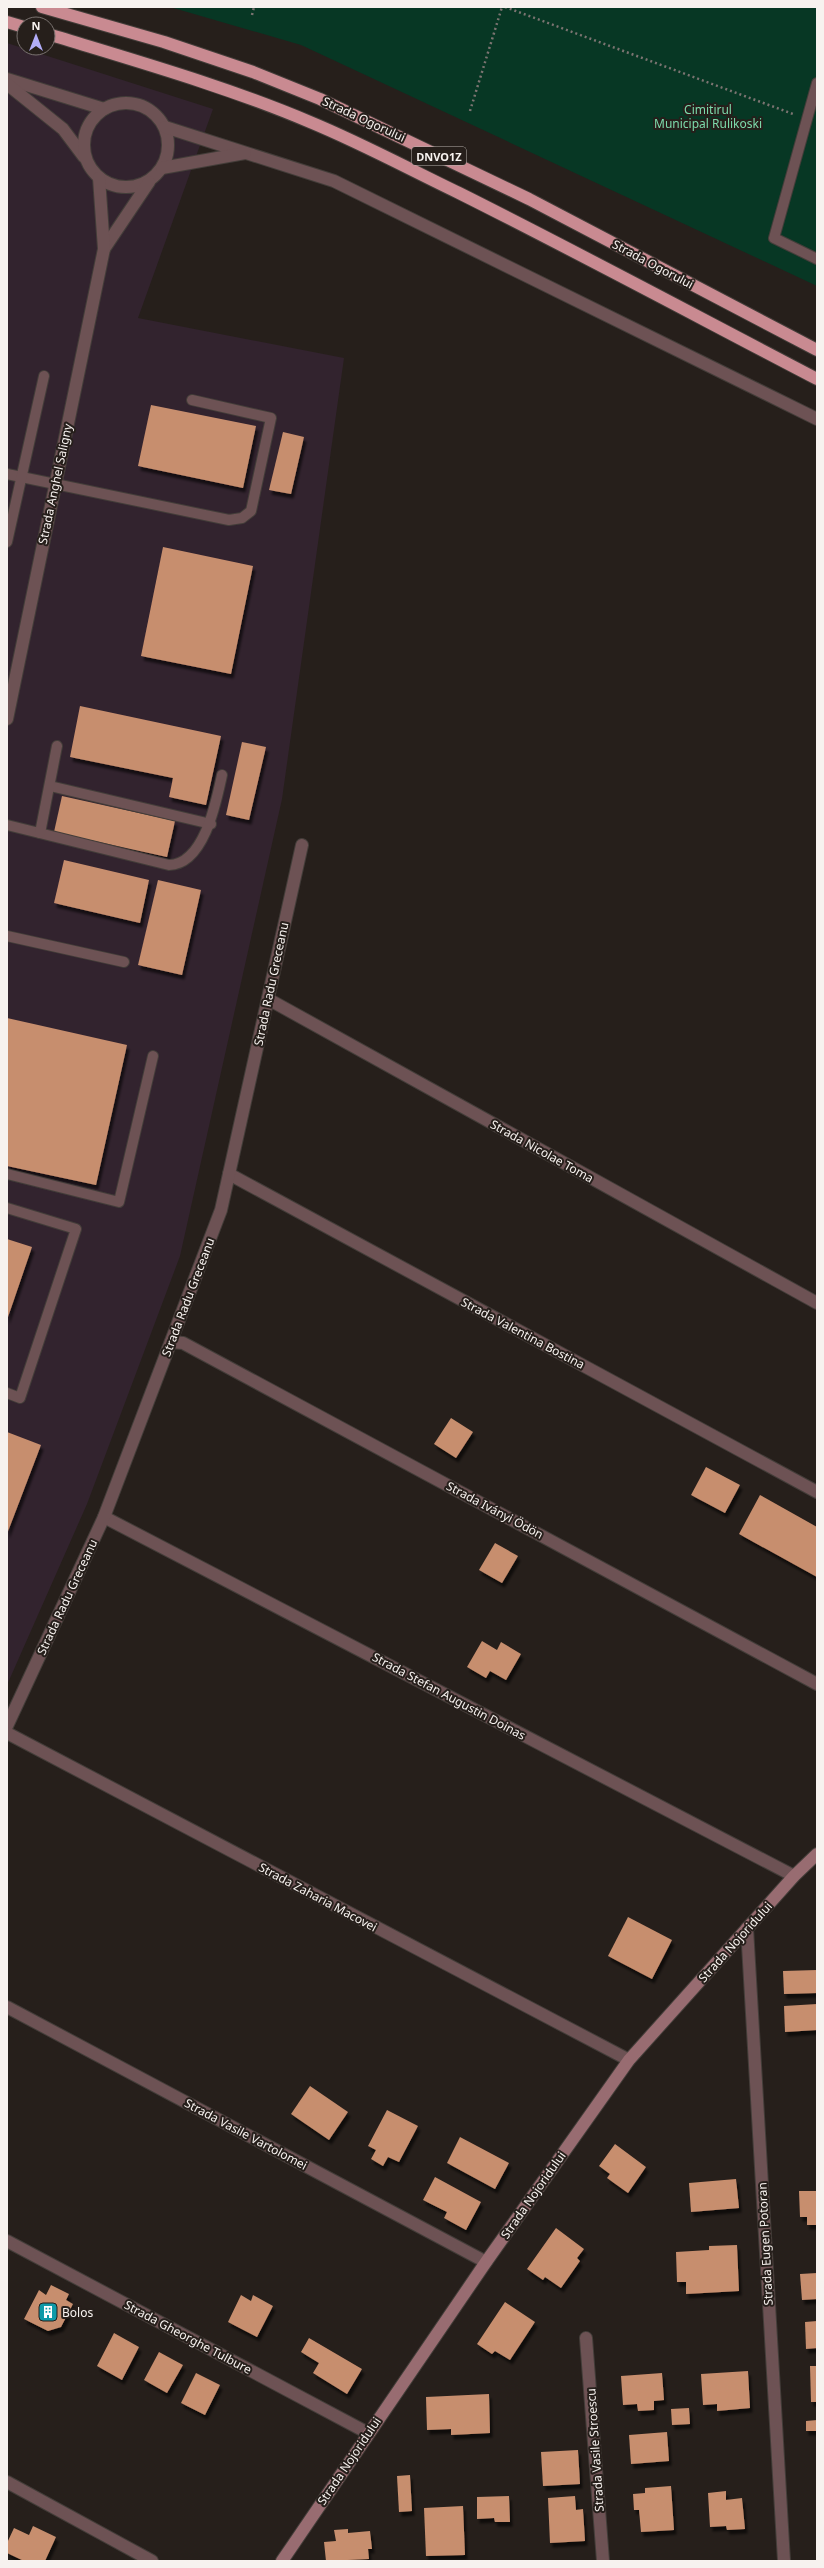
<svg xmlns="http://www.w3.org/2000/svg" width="824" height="2568" font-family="'Noto Sans',sans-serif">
<defs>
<filter id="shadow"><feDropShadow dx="2.5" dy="4.5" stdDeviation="1" flood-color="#0009"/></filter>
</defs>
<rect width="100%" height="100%" fill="#261f1b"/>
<!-- industrial -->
<path fill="#32232e" d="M7 43 213 109 138 318 344 358 282 799 180 1256 87 1504 7 1685Z"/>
<!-- green -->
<path fill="#073724" d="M170 7H817V286L301 45Z"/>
<!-- building -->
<g fill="#c78e6e" filter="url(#shadow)">
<path d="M151 405 256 426 243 488 138 466Z"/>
<path d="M283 432 304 437 291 494 269 490Z"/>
<path d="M163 547 253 566 231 674 141 656Z"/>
<path d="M80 706 221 736 206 805 169 797 173 778 70 757Z"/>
<path d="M242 742 266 747 249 820 226 815Z"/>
<path d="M62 796 175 821 167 857 54 832Z"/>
<path d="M64 860 149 880 140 923 54 903Z"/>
<path d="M158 880 201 890 182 975 138 965Z"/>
<path d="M7 1018 127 1045 96 1185 7 1166Z"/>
<path d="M7 1239 32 1247 7 1320Z"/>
<path d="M451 1418 473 1432 456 1458 434 1444Z"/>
<path d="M7 1432 41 1445 7 1534Z"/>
<path d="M706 1467 740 1485 725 1513 691 1495Z"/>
<path d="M760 1495 817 1527V1577L739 1534Z"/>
<path d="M495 1543 518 1556 502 1583 479 1570Z"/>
<path d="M482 1641 497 1650 501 1642 521 1654 506 1680 490 1671 486 1678 467 1667Z"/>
<path d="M628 1917 672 1940 652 1979 608 1956Z"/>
<path d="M817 1970V1993L784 1994 783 1971Z"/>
<path d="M817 2004V2030L785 2032 784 2006Z"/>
<path d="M310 2086 348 2112 329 2140 291 2114Z"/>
<path d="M387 2110 418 2126 399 2162 388 2157 383 2166 371 2159 376 2150 368 2146Z"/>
<path d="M460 2137 509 2163 495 2189 447 2163Z"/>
<path d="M615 2144 646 2167 628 2193 607 2178 610 2174 599 2166Z"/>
<path d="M435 2177 481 2202 466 2230 444 2218 447 2212 423 2200Z"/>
<path d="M736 2179 739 2208 691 2212 689 2183Z"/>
<path d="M799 2191H817V2225H807V2217H800Z"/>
<path d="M556 2228 584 2249 577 2258 580 2261 561 2288 545 2277 543 2280 527 2269Z"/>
<path d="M737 2245 739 2291 686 2294V2282H677L676 2252 709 2250V2246Z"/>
<path d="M817 2273V2299L802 2300 800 2274Z"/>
<path d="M51 2285 69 2294 66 2300 73 2304 61 2327 48 2331 24 2319 39 2290 46 2295Z"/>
<path d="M241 2295 251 2301 253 2295 273 2306 257 2337 228 2322Z"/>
<path d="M505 2302 535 2322 510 2360 495 2351 492 2354 477 2344Z"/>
<path d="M817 2321V2348L806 2349 805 2322Z"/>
<path d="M114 2333 139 2347 122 2380 97 2366Z"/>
<path d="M309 2338 362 2369 347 2394 313 2373 319 2363 301 2352Z"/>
<path d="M159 2352 183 2365 167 2393 144 2380Z"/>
<path d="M810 2366H817V2402H811Z"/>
<path d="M748 2371 750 2408 717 2411V2404L703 2405 701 2374Z"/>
<path d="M196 2373 220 2385 205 2415 181 2403Z"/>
<path d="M662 2373 664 2400 654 2401V2410L638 2411 637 2404 623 2405 621 2376Z"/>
<path d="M489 2394 490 2433 451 2435V2429L427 2430 426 2397Z"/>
<path d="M689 2408 690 2424 672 2425 671 2409Z"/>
<path d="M817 2420V2431H806V2421Z"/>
<path d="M667 2432 669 2461 631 2464 629 2435Z"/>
<path d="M578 2450 580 2484 543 2486 541 2452Z"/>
<path d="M410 2475 412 2511 399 2512 397 2476Z"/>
<path d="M671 2486 674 2530 641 2532 639 2510H634L633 2494 645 2493V2488Z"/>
<path d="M726 2491V2500L742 2498 745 2529 727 2530 726 2526 710 2527 708 2493Z"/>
<path d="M509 2496 510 2522H495L494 2518 477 2519V2497Z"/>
<path d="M575 2496 576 2510 583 2509 585 2541 550 2543 548 2498Z"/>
<path d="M463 2506 465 2555 426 2556 424 2508Z"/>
<path d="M33 2526 56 2537 45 2561H24L7 2553V2543L14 2528 29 2535Z"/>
<path d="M348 2529V2533L370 2531 372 2549H368L369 2559 326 2561 324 2542 336 2541 334 2530Z"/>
</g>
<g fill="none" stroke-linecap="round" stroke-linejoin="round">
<defs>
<g id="service">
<path d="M817 83 774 238 817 259"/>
<path d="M7 474 229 520 242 518 251 511 271 418 192 400"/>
<path d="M7 542 44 376"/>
<path d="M50 786 211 824"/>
<path d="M7 825 169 865C204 864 216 803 222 775"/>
<path d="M40 833 57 746"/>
<path d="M7 936 124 962"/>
<path d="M7 1174 119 1202 153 1056"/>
<path d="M7 1208 76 1229 20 1398 7 1393"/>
</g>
<g id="minor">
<path d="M7 79 104 109"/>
<path d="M7 84 63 129 84 157"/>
<circle cx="126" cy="145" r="42"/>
<path d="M165 127 334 181 817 419"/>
<path d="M162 168 245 153"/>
<path d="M104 249 149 182"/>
<path d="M7 719 104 249 99 178"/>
<path d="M268 999 817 1303"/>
<path d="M229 1174 817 1492"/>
<path d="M171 1342 183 1343 817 1684"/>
<path d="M104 1517 794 1876"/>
<path d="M7 1726 104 1517 221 1210 302 845"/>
<path d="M7 1733 629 2060"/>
<path d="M747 1928 784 2561"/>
<path d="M7 2007 486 2262"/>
<path d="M7 2241 368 2433"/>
<path d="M586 2338 603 2561"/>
<path d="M7 2482 152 2561"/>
</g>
<path id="secondary" d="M282 2561 486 2262 629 2060 794 1876 817 1854"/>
<g id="trunk">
<path d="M42 7 164 42 253 72 320 99 529 199 817 350"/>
<path d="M7 22 24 27"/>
<path d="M48 34C136 61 225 86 310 122 361 143 409 169 459 193 579 253 698 317 817 379"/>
</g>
</defs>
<!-- service casing -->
<use href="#service" stroke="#433d39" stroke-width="12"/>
<!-- minor casing -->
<use href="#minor" stroke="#433d39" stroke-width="14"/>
<!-- secondary casing -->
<use href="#secondary" stroke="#433d39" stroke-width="14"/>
<!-- trunk casing -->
<use href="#trunk" stroke="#433d39" stroke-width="14"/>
<!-- path -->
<g stroke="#7b7471" stroke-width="2.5" stroke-dasharray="2 3" stroke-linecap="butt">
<path d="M505 7 793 114"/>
<path d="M252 15 254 7"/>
<path d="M470 111 502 7"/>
</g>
<!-- service -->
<use href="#service" stroke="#6d5254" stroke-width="10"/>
<!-- minor -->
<use href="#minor" stroke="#6d5254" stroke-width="12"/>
<!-- secondary -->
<use href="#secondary" stroke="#986c71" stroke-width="12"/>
<!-- trunk -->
<use href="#trunk" stroke="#c98a91" stroke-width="12"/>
</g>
<!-- icons -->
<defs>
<symbol id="building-square" viewBox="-11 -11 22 22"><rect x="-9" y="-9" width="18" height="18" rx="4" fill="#0f9aa8" stroke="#261f1b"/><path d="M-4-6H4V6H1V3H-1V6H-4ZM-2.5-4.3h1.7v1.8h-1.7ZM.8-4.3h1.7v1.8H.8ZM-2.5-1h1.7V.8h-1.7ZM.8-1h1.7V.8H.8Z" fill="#fff"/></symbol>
</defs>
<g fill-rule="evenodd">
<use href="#building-square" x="37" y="2301" width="22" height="22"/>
</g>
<g text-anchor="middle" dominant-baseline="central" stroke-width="4" stroke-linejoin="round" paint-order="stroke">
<!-- shield labels -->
<rect fill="#261f1b" stroke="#b8b3af" stroke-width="1" x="412" y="147" width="54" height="18" rx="3"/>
<g font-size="11" font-weight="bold" fill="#f7f2ef">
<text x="439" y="156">DNVO1Z</text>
</g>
<!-- park labels -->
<g font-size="12" fill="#7cdaab" stroke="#261f1b">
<text x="708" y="109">Cimitirul<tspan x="708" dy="14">Municipal Rulikoski</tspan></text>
</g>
<!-- street labels -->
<g font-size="12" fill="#f7f2ef" stroke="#261f1b">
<text transform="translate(364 119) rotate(25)">Strada Ogorului</text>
<text transform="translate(653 264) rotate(28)">Strada Ogorului</text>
<text transform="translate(55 484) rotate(-78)">Strada Anghel Saligny</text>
<text transform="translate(271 984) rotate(-78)">Strada Radu Greceanu</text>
<text transform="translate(542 1151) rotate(29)">Strada Nicolae Toma</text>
<text transform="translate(188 1297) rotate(-69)">Strada Radu Greceanu</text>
<text transform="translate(523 1333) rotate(28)">Strada Valentina Bostina</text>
<text transform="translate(495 1510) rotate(28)">Strada Iványi Ödön</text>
<text transform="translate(67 1597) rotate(-65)">Strada Radu Greceanu</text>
<text transform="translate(449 1696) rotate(28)">Strada Stefan Augustin Doinas</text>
<text transform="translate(318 1897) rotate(28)">Strada Zaharia Macovei</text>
<text transform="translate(735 1942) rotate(-48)">Strada Nojoridului</text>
<text transform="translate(246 2134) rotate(28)">Strada Vasile Vartolomei</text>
<text transform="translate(533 2195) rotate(-55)">Strada Nojoridului</text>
<text transform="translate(765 2244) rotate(-93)">Strada Eugen Potoran</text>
<text transform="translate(188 2337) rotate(28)">Strada Gheorghe Tulbure</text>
<text transform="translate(595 2450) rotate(-94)">Strada Vasile Stroescu</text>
<text transform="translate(349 2461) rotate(-56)">Strada Nojoridului</text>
</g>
<!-- poi labels -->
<g font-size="12" fill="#f7f2ef" stroke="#261f1b" text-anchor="start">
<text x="62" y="2312">Bolos</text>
</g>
</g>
<!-- border -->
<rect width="824" height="2568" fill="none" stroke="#f7f2ef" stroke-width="16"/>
<!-- north arrow -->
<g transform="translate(36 36)"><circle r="19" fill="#261f1b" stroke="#7a7370"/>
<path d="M0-3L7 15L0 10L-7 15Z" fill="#b2adf9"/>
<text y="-6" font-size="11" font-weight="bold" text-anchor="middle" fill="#f7f2ef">N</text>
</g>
</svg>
